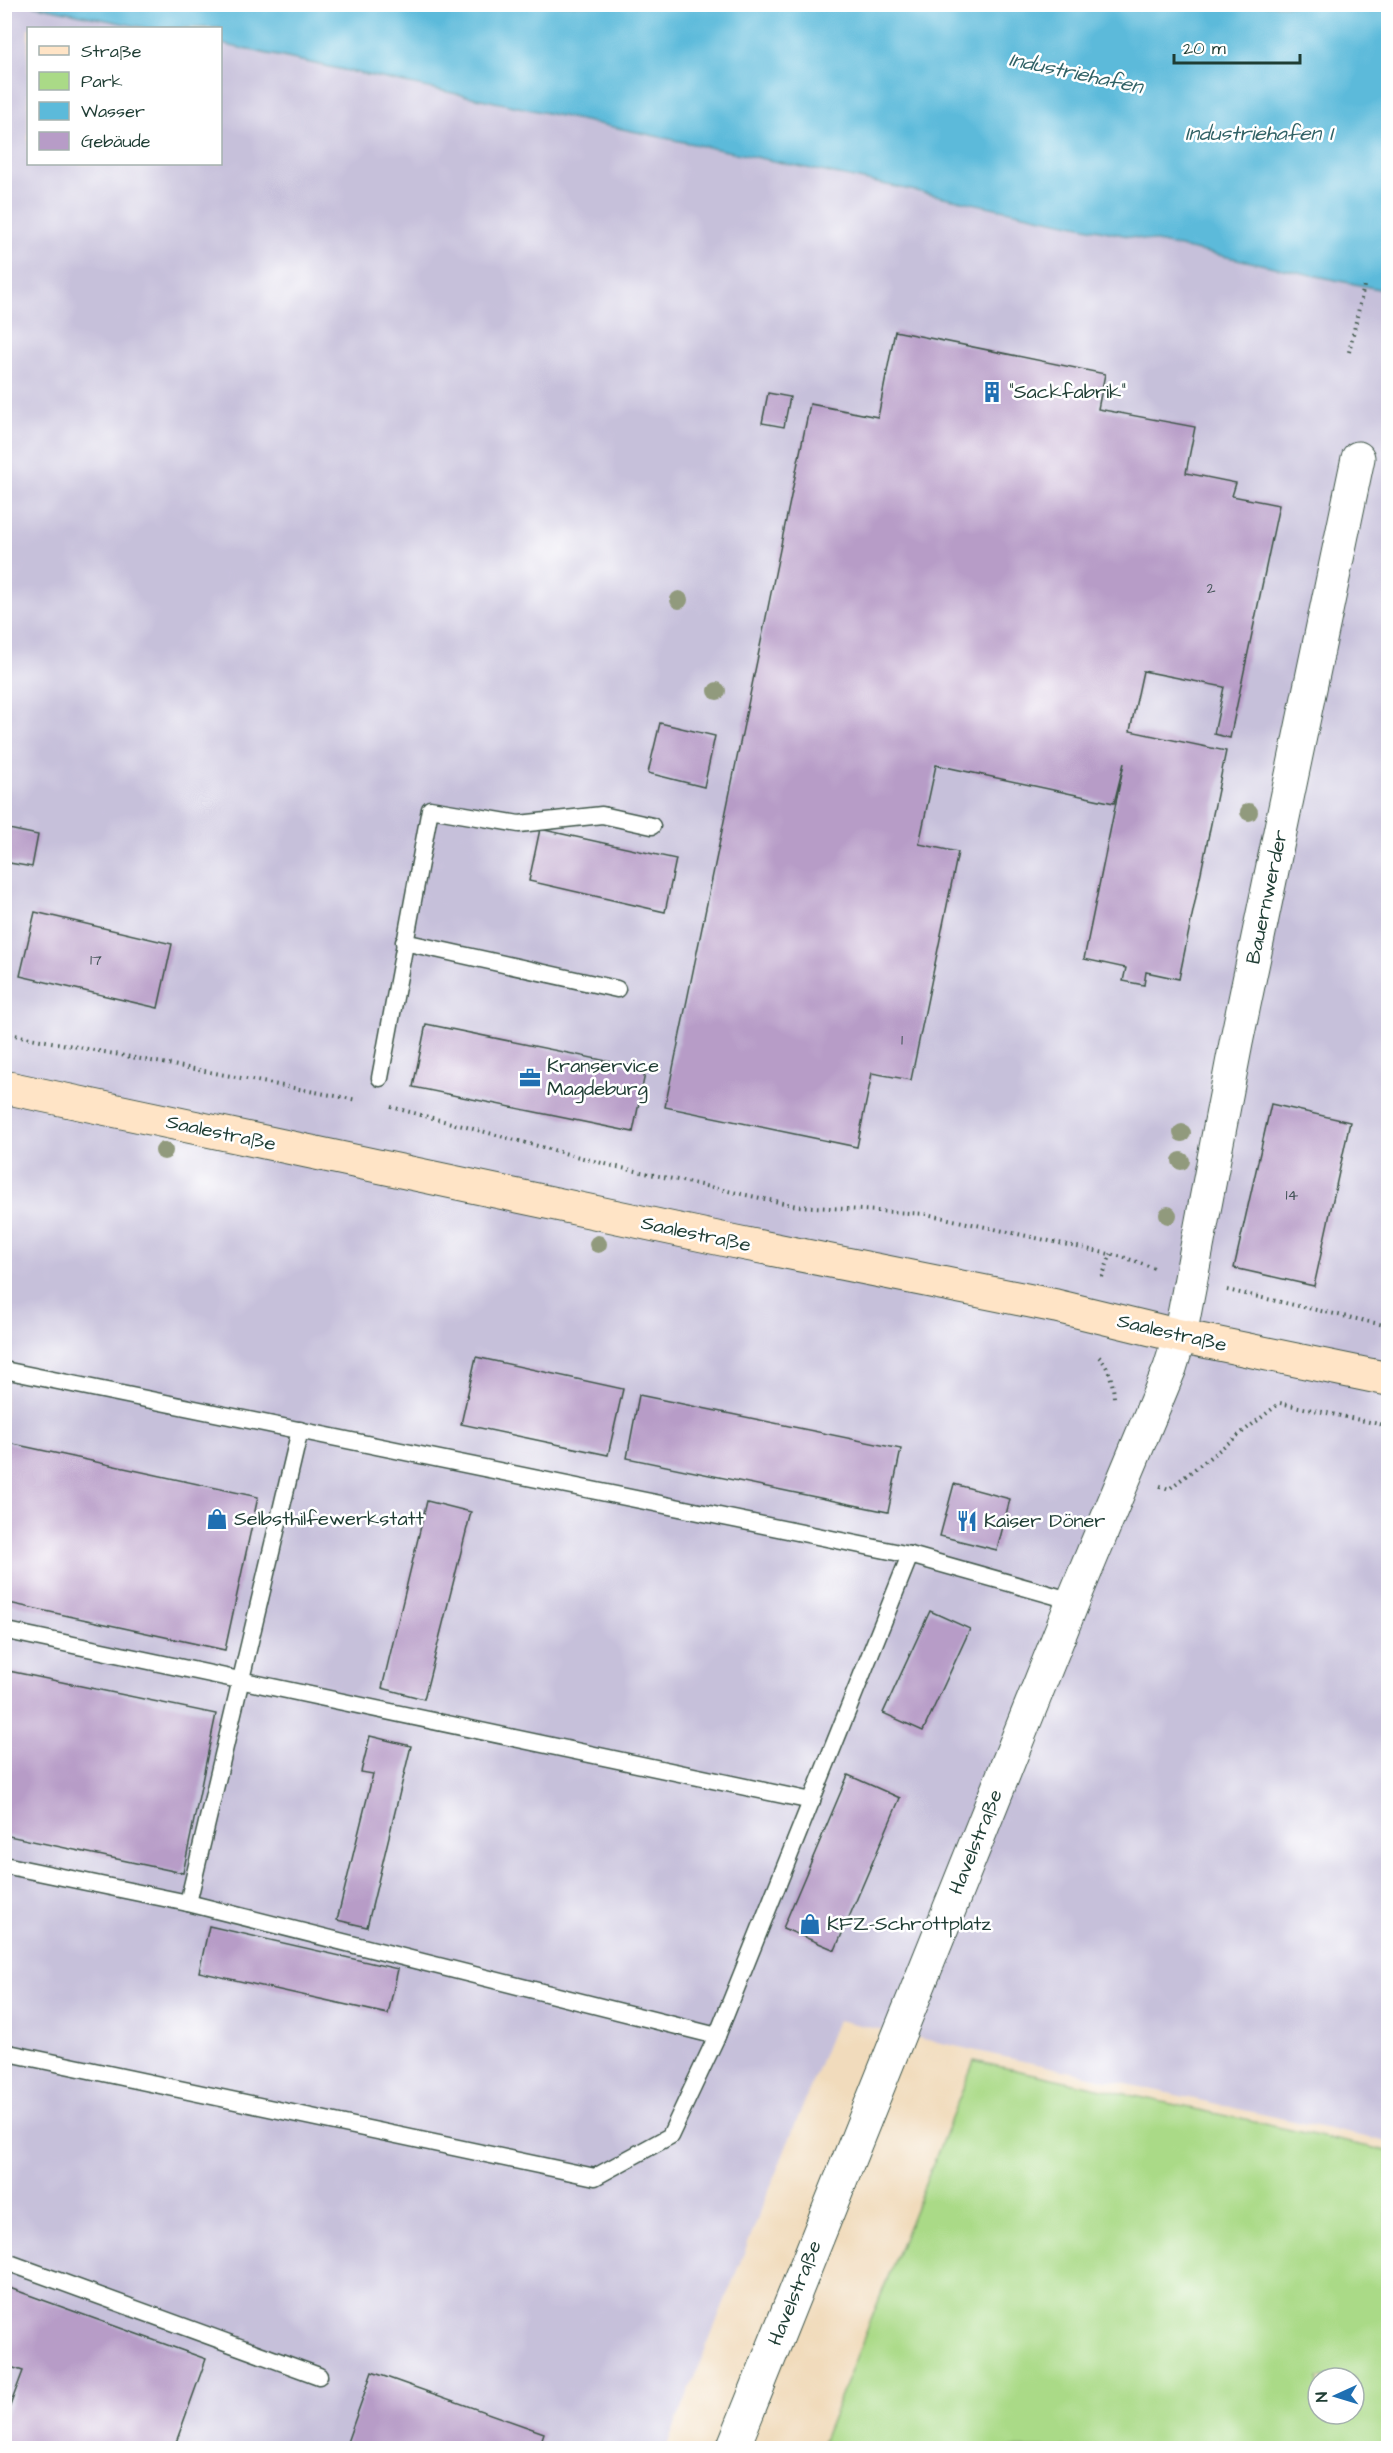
<svg xmlns="http://www.w3.org/2000/svg" width="1393" height="2453" font-family="'Architects Daughter',sans-serif">
<rect width="100%" height="100%" fill="#fff"/>
<filter id="ink" filterUnits="userSpaceOnUse"><feTurbulence type="fractalNoise" baseFrequency=".0167" numOctaves="2"/><feDisplacementMap in="SourceGraphic" scale="12" xChannelSelector="R" yChannelSelector="G"/><feConvolveMatrix kernelMatrix="1 2 1 2 8 2 1 2 1" color-interpolation-filters="sRGB"/></filter>
<filter id="wash" filterUnits="userSpaceOnUse"><feTurbulence type="fractalNoise" baseFrequency=".008" numOctaves="4" result="noise"/><feDisplacementMap in="SourceGraphic" scale="24" xChannelSelector="R" yChannelSelector="G"/><feGaussianBlur stdDeviation="1.35" result="paint"/><feColorMatrix in="noise" values="0 0 0 0 0 0 0 0 0 0 0 0 0 0 0 0 0 1.4 0 .05"/><feComposite in="paint" operator="in"/></filter>
<g filter="url(#wash)">
<rect width="100%" height="100%" fill="#f1dbbc"/>
<!-- industrial -->
<path fill="#c6c0da" d="M5 5H32L146 28H28V164H220L221 44 1388 291V2142L837 2020 666 2448H5Z"/>
<!-- green -->
<path fill="#aada87" stroke="#648c5e" stroke-width="1.5" fill-rule="evenodd" d="M974 2061 1388 2151V2448H820ZM1318 2378H1354V2414H1318Z"/>
<!-- water -->
<path fill="#5cbada" stroke="#3e7c87" stroke-width="1.5" d="M32 5H1388V291L221 44 220 28H146Z"/>
<g id="blocks">
<!-- building -->
<g fill="#b79cc7">
<path d="M895 331 1105 374 1098 409 1195 427 1186 473 1236 483 1232 496 1279 505 1230 738 1214 734 1224 687 1143 671 1130 731 1226 751 1179 979 1146 972 1144 985 1123 981 1126 968 1084 959 1124 763 1114 803 936 765 919 844 958 852 911 1080 872 1073 857 1147 665 1107 810 404 878 417Z"/>
<path d="M768 393 790 397 784 427 762 423Z"/>
<path d="M660 723 715 736 704 787 648 773Z"/>
<path d="M4 828 38 835 32 867 4 862Z"/>
<path d="M540 829 676 859 665 912 529 881Z"/>
<path d="M35 912 172 944 158 1008 20 976Z"/>
<path d="M426 1024 646 1069 633 1132 413 1087Z"/>
<path d="M1271 1104 1350 1122 1314 1286 1234 1268Z"/>
<path d="M476 1357 623 1389 608 1455 461 1424Z"/>
<path d="M639 1395 901 1449 888 1512 627 1458Z"/>
<path d="M4 1442 258 1497 225 1650 4 1602Z"/>
<path d="M954 1484 1010 1499 997 1550 940 1536Z"/>
<path d="M427 1501 471 1512 424 1699 382 1688Z"/>
<path d="M930 1611 970 1629 923 1731 883 1713Z"/>
<path d="M4 1670 216 1714 183 1873 4 1835Z"/>
<path d="M370 1736 411 1746 367 1927 337 1920 373 1774 361 1772Z"/>
<path d="M848 1775 900 1798 835 1950 783 1928Z"/>
<path d="M209 1926 398 1969 388 2014 199 1972Z"/>
<path d="M4 2286 206 2359 174 2448H4V2422L23 2371 4 2365Z"/>
<path d="M372 2372 544 2433 539 2448H345Z"/>
</g>
</g>
</g>
<g filter="url(#ink)">
<use href="#blocks" fill-opacity="0" stroke="#3e5548" stroke-width="1.5"/>
<g fill="none" stroke-linecap="round" stroke-linejoin="round">
<defs>
<g id="service">
<path d="M404 942 617 989"/>
<path d="M380 1078 430 809 519 824 602 815 652 826"/>
<path d="M4 1370 910 1555 1073 1601"/>
<path d="M12 1632 812 1801"/>
<path d="M4 1865 188 1903 717 2036"/>
<path d="M188 1903 300 1430"/>
<path d="M4 2052 595 2177 670 2136 717 2036 910 1555"/>
<path d="M4 2261 319 2376"/>
</g>
<path id="minor" d="M733 2448 1073 1601 1170 1368 1180 1336 1236 1043 1358 458"/>
<path id="secondary" d="M4 1087 731 1241 1056 1306 1180 1336 1388 1379"/>
</defs>
<!-- service casing -->
<use href="#service" stroke="#3e5548" stroke-width="19"/>
<!-- minor casing -->
<use href="#minor" stroke="#3e5548" stroke-width="35"/>
<!-- secondary casing -->
<use href="#secondary" stroke="#3e5548" stroke-width="35"/>
<!-- path -->
<g stroke="#3e5548" stroke-width="4" stroke-dasharray="1.5 4.5" stroke-linecap="butt">
<path d="M1349 352 1364 286"/>
<path d="M4 1033 357 1100"/>
<path d="M391 1107 613 1166 797 1206 926 1214 1123 1257 1154 1268"/>
<path d="M1102 1277 1111 1254"/>
<path d="M1227 1290 1388 1326"/>
<path d="M1099 1357C1109 1366 1114 1386 1114 1399"/>
<path d="M1160 1486 1169 1489 1280 1403 1388 1426"/>
</g>
<!-- service -->
<use href="#service" stroke="#fff" stroke-width="16"/>
<!-- minor -->
<use href="#minor" stroke="#fff" stroke-width="33"/>
<!-- secondary -->
<use href="#secondary" stroke="#ffe4c6" stroke-width="33"/>
</g>
<!-- trees -->
<g fill="#919a7d">
<circle cx="679" cy="600" r="9"/>
<circle cx="717" cy="691" r="9"/>
<circle cx="1249" cy="812" r="9"/>
<circle cx="1182" cy="1133" r="9"/>
<circle cx="164" cy="1151" r="9"/>
<circle cx="1181" cy="1161" r="9"/>
<circle cx="1168" cy="1215" r="9"/>
<circle cx="598" cy="1244" r="9"/>
</g>
</g>
<!-- icons -->
<defs>
<symbol id="building-bare" viewBox="-9 -9 18 18"><path d="M-4-6H4V6H1V3H-1V6H-4ZM-2.5-4.3h1.7v1.8h-1.7ZM.8-4.3h1.7v1.8H.8ZM-2.5-1h1.7V.8h-1.7ZM.8-1h1.7V.8H.8Z" fill="#1f6fb2" stroke="#fff" stroke-width="2.5" paint-order="stroke"/></symbol>
<symbol id="office-bare" viewBox="-9 -9 18 18"><path d="M-6-3h4V-5.5h4V-3h4V5H-6ZM-1-4.5V-3h2v-1.5ZM-6 0V1H6V0Z" fill="#1f6fb2" stroke="#fff" stroke-width="2.5" paint-order="stroke"/></symbol>
<symbol id="shop-bare" viewBox="-9 -9 18 18"><path d="M-5-2.5h2.3a2.7 3.5 0 0 1 5.4 0H5L5.5 6h-11ZM-1.5-2.5h3a1.5 2.3 0 0 0-3 0Z" fill="#1f6fb2" stroke="#fff" stroke-width="2.5" paint-order="stroke"/></symbol>
<symbol id="restaurant-bare" viewBox="-9 -9 18 18"><path d="M-5-6h1v4h1v-4h1v4h1v-4h1v5L-1.5 .5V6h-2V.5L-5-1ZM5-6V6H3V1.5H1.5Q1.5-4 5-6Z" fill="#1f6fb2" stroke="#fff" stroke-width="2.5" paint-order="stroke"/></symbol>
</defs>
<g fill-rule="evenodd">
<use href="#building-bare" x="977" y="377" width="30" height="30"/>
<use href="#office-bare" x="515" y="1063" width="30" height="30"/>
<use href="#shop-bare" x="202" y="1504" width="30" height="30"/>
<use href="#restaurant-bare" x="952" y="1506" width="30" height="30"/>
<use href="#shop-bare" x="795" y="1909" width="30" height="30"/>
</g>
<g text-anchor="middle" dominant-baseline="central" stroke-width="5" stroke-linejoin="round" paint-order="stroke">
<!-- number labels -->
<g font-size="16" fill="#455559">
<text x="1211" y="588">2</text>
<text x="96" y="960">17</text>
<text x="902" y="1040">1</text>
<text x="1292" y="1195">14</text>
</g>
<!-- poi labels -->
<g font-size="20" fill="#1f3d34" stroke="#fff" text-anchor="start">
<text x="1009" y="392">"Sackfabrik"</text>
<text x="547" y="1066">Kranservice<tspan x="547" dy="23">Magdeburg</tspan></text>
<text x="234" y="1519">Selbsthilfewerkstatt</text>
<text x="984" y="1521">Kaiser Döner</text>
<text x="827" y="1924">KFZ-Schrottplatz</text>
</g>
<!-- street labels -->
<g font-size="20" fill="#1f3d34" stroke="#fff">
<text transform="translate(1267 897) rotate(-78)">Bauernwerder</text>
<text transform="translate(221 1133) rotate(12)">Saalestraße</text>
<text transform="translate(696 1234) rotate(12)">Saalestraße</text>
<text transform="translate(1172 1333) rotate(13)">Saalestraße</text>
<text transform="translate(976 1842) rotate(-68)">Havelstraße</text>
<text transform="translate(795 2293) rotate(-68)">Havelstraße</text>
</g>
<!-- water labels -->
<g font-size="21" font-style="italic" fill="#316266" stroke="#fff">
<text transform="translate(1076 73) rotate(12)">Industriehafen</text>
<text x="1259" y="133">Industriehafen I</text>
</g>
</g>
<!-- margin -->
<rect width="1393" height="2453" fill="none" stroke="#fff" stroke-width="24"/>
<!-- legend -->
<rect x="27" y="27" width="195" height="138" fill="#ffffff" stroke="#a5b1ae" stroke-width="1.5"/>
<rect x="39" y="46" width="30" height="9" fill="#ffe4c6" stroke="#a5b1ae" stroke-width="1.5"/>
<text x="81" y="57" font-size="18" fill="#1f3d34">Straße</text>
<rect x="39" y="72" width="30" height="18" fill="#aada87" stroke="#a5b1ae" stroke-width="1.5"/>
<text x="81" y="87" font-size="18" fill="#1f3d34">Park</text>
<rect x="39" y="102" width="30" height="18" fill="#5cbada" stroke="#a5b1ae" stroke-width="1.5"/>
<text x="81" y="117" font-size="18" fill="#1f3d34">Wasser</text>
<rect x="39" y="132" width="30" height="18" fill="#b79cc7" stroke="#a5b1ae" stroke-width="1.5"/>
<text x="81" y="147" font-size="18" fill="#1f3d34">Gebäude</text>
<!-- north arrow -->
<g transform="translate(1336 2396) rotate(266)"><circle r="28" fill="#ffffff" stroke="#a5b1ae" stroke-width="1.5"/>
<path d="M0-4.5L10 22L0 15L-10 22Z" fill="#1f6fb2"/>
<text y="-9" font-size="16" font-weight="bold" text-anchor="middle" fill="#1f3d34">N</text>
</g>
<!-- scale -->
<path d="M1174 54v9h126v-9" fill="none" stroke="#1f3d34" stroke-width="3"/>
<text x="1183" y="54" font-size="18" fill="#1f3d34" stroke="#ffffff" stroke-width="4.5" paint-order="stroke">20 m</text>
</svg>
